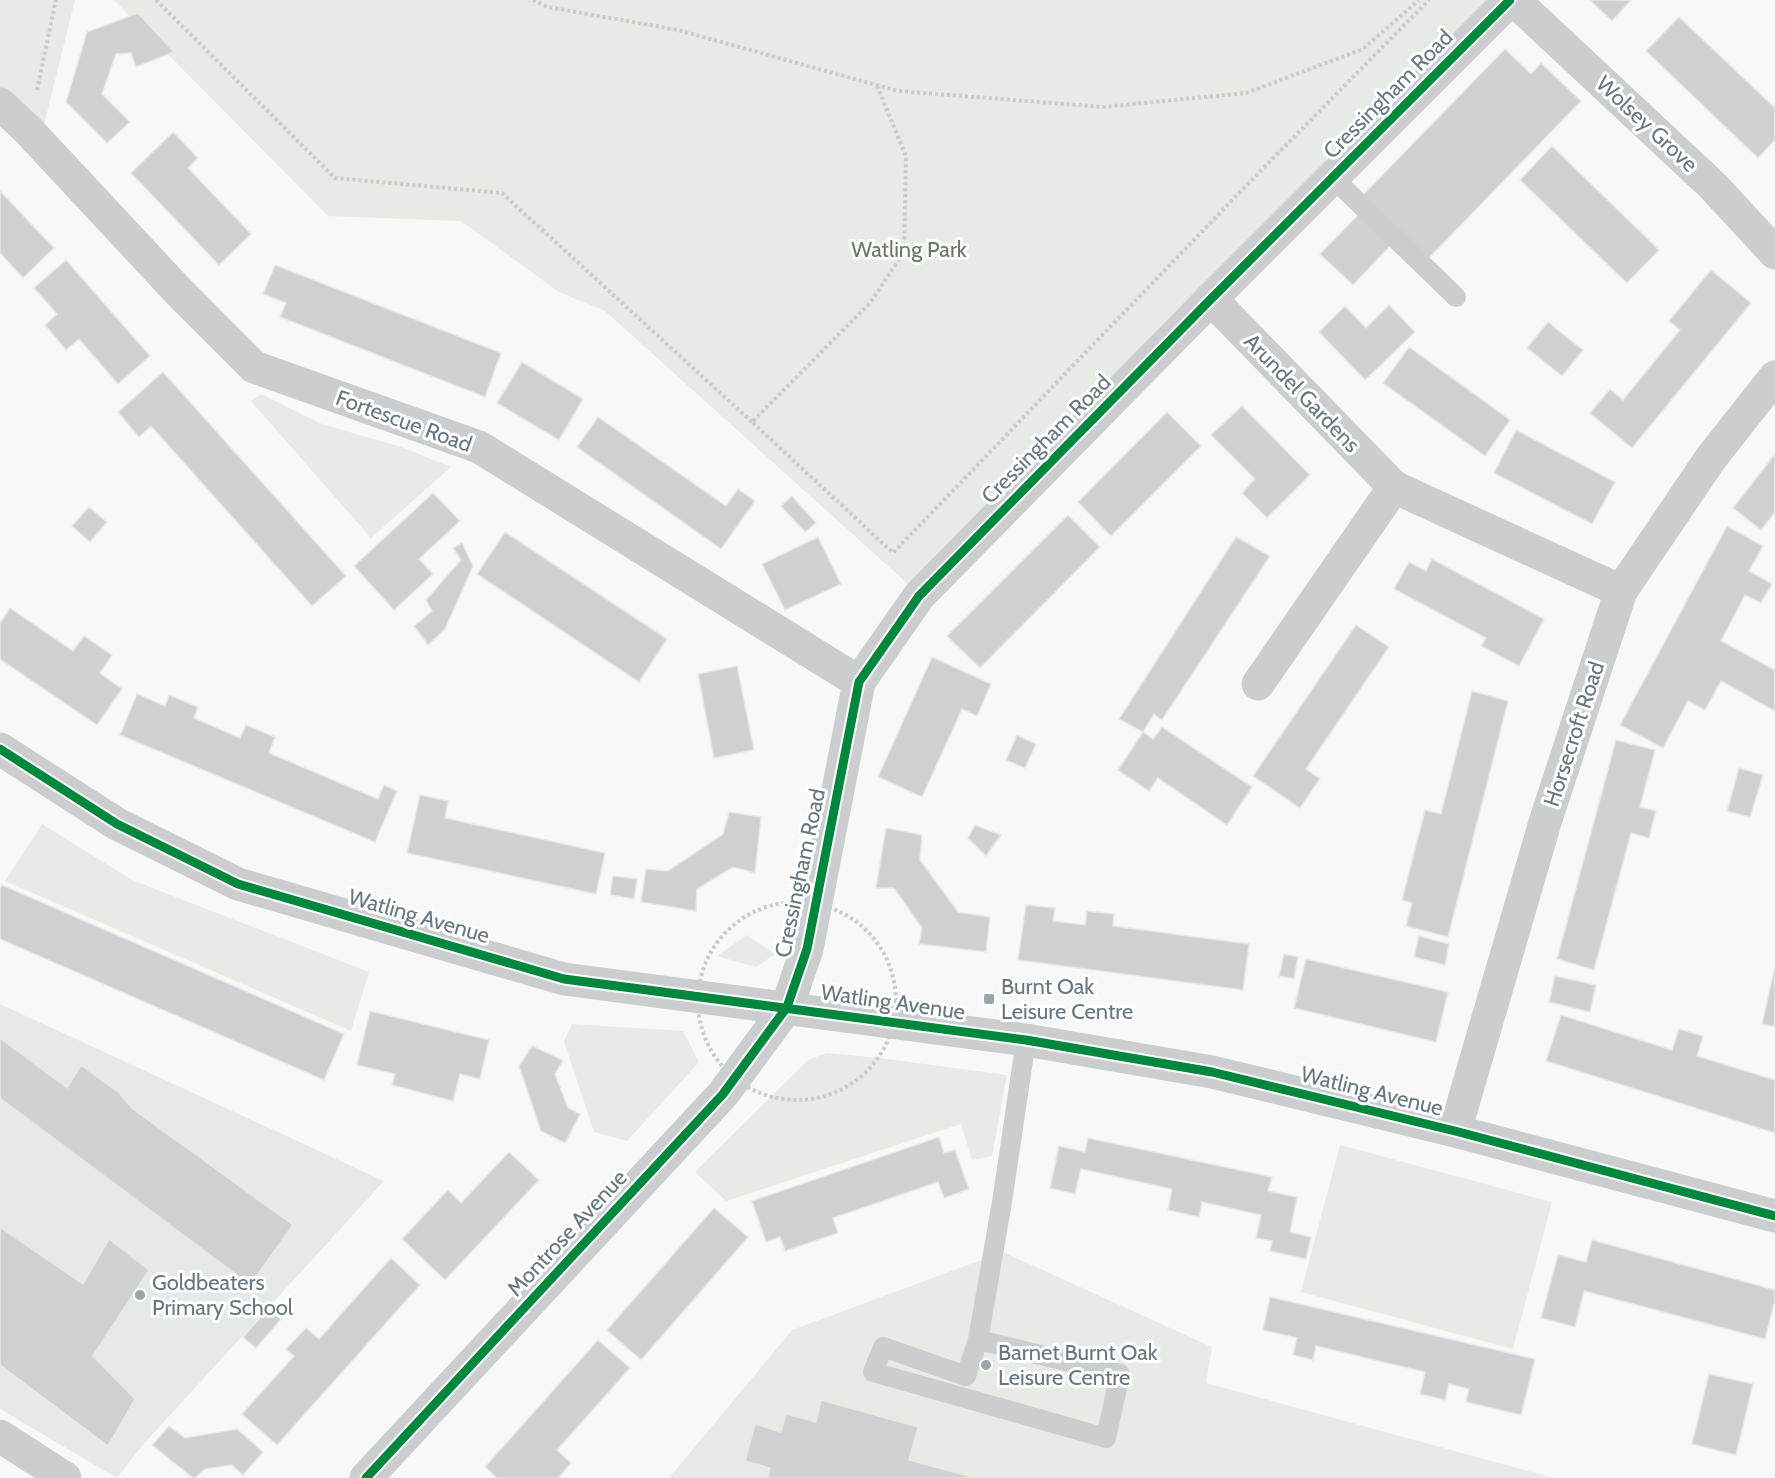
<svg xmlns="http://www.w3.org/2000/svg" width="1775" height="1478" font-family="Cabin,sans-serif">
<rect width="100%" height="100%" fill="#f8f8f8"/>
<!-- built -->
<path fill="#e7e9e8" d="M0 1004 384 1181 141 1447 117 1478 0 1409Z"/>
<!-- green -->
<g fill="#e8eae5">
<path d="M0 0H75L40 141 0 104Z"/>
<path d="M114 0H1512L919 594 605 311 559 292 461 221 328 216Z"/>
<path d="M261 394 322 424 401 447 451 467 371 538 251 401Z"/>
<path d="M42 824 132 880 369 972 351 1031 5 881Z"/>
<path d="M747 935 775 954 756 967 717 956Z"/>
<path d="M572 1024 683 1031 699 1062 627 1141 594 1132 564 1041Z"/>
<path d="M827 1053 879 1058 1007 1075 992 1156 972 1160 961 1124 726 1201 695 1172 808 1060Z"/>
<path d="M1340 1145 1552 1202 1513 1349 1301 1292Z"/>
<path d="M1003 1252 1212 1347 1206 1383 1553 1478H669L792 1330Z"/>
</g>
<!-- building -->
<g fill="#cfd0d1" stroke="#e8e8e8" stroke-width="1.5">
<path d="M1590 0H1631L1612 21Z"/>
<path d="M138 13 174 52 136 67 131 53 116 54 102 94 130 122 107 143 66 102 87 32Z"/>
<path d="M1679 17 1775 108V140L1758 158 1646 51Z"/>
<path d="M1505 49 1531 74 1541 63 1581 101 1426 261 1361 197Z"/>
<path d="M173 132 198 158 188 168 251 234 219 265 131 173Z"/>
<path d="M1552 146 1659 250 1627 283 1520 180Z"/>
<path d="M0 191 54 248 23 278 0 253Z"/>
<path d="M1359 214 1392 244 1353 285 1320 254Z"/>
<path d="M66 260 150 356 118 384 79 339 66 350 45 325 57 314 34 288Z"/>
<path d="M275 265 501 353 485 397 280 317 286 303 263 294Z"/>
<path d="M1711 270 1751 303 1632 448 1590 413 1610 389 1623 400 1680 330 1669 321Z"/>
<path d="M1389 305 1415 332 1365 380 1319 332 1345 306 1366 328Z"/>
<path d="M1548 322 1583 350 1562 376 1527 348Z"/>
<path d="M1409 347 1510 420 1485 456 1383 383Z"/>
<path d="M522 362 583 399 559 440 497 403Z"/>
<path d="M163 372 346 576 312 606 151 426 139 437 118 412Z"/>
<path d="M1242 406 1310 475 1267 518 1242 493 1255 479 1211 435Z"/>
<path d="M1167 412 1201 446 1111 536 1078 502Z"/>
<path d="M598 417 726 506 738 489 755 501 721 549 577 447Z"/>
<path d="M1516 430 1615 482 1592 524 1494 473Z"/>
<path d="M1775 454V512L1761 530 1733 508Z"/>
<path d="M433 493 460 521 419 559 433 574 394 610 354 566Z"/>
<path d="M792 496 816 523 805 532 781 506Z"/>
<path d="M89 507 107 522 90 542 72 526Z"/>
<path d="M1068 515 1100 547 980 668 947 636Z"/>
<path d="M1727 526 1763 546 1749 571 1772 584 1761 603 1745 595 1721 641 1775 670V711L1721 681 1705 710 1688 701 1663 748 1620 725Z"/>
<path d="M505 532 667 639 639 682 477 574Z"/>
<path d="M818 537 841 584 785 610 762 564Z"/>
<path d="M1236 537 1270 556 1162 720 1154 714 1143 732 1119 719Z"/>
<path d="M462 543 473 566 445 629 428 645 414 626 432 611 426 600 461 560 453 548Z"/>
<path d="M1432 559 1544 619 1519 666 1481 646 1486 638 1394 589 1409 562 1426 571Z"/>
<path d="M10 608 73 651 84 636 112 655 100 673 122 689 97 725 0 659V623Z"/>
<path d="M1356 625 1389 647 1306 769 1320 779 1300 808 1253 776Z"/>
<path d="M932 657 991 684 977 716 962 709 922 797 878 777Z"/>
<path d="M737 666 754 750 714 758 698 674Z"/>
<path d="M1472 691 1508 701 1448 937 1406 926 1412 903 1402 900 1425 810 1441 814Z"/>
<path d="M137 694 165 706 169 695 198 707 194 718 240 738 246 725 275 737 269 753 378 799 384 785 397 791 375 842 120 735Z"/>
<path d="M1162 727 1252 787 1227 825 1158 778 1149 791 1118 770 1143 732 1153 739Z"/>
<path d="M1017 735 1036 744 1025 768 1006 760Z"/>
<path d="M1616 740 1655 750 1640 807 1656 811 1649 838 1631 833 1594 970 1557 959Z"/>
<path d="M1739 768 1763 775 1750 817 1727 811Z"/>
<path d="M420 795 448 801 445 818 605 853 596 894 407 853Z"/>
<path d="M729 812 761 817 755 873 733 867 697 889 696 911 641 902 646 869 668 871 723 834Z"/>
<path d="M975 825 1001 835 986 856 968 838Z"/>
<path d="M886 828 922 835 920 860 958 912 990 917 986 952 919 944 922 928 894 888H876Z"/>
<path d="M613 876 637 879 634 899 610 895Z"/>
<path d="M2 885 344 1034 324 1080 0 939V889Z"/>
<path d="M1026 905 1055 908 1053 921 1085 925 1087 911 1114 914 1113 926 1249 944 1243 990 1018 960Z"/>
<path d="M1419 936 1449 944 1445 965 1414 957Z"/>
<path d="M1284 954 1298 957 1294 979 1279 976Z"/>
<path d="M1306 959 1448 992 1436 1042 1294 1008Z"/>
<path d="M1775 966V1027L1762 1024Z"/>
<path d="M1555 976 1596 985 1590 1012 1549 1002Z"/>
<path d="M370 1011 489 1040 480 1079 460 1074 453 1101 392 1085 395 1074 357 1065Z"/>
<path d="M1561 1015 1672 1050 1679 1029 1703 1036 1697 1056 1775 1080V1133L1546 1061Z"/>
<path d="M0 1038 67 1088 81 1065 119 1093 133 1109 293 1225 250 1285 0 1098Z"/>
<path d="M532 1046 563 1060 555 1074 568 1108 580 1114 565 1143 541 1131 519 1066Z"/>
<path d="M939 1137 944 1153 955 1150 969 1189 944 1198 938 1182 833 1218 838 1233 785 1251 780 1237 766 1242 752 1201Z"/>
<path d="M1088 1138 1272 1177 1268 1191 1297 1197 1290 1232 1311 1237 1306 1259 1270 1251 1272 1241 1256 1238 1261 1215 1202 1202 1199 1217 1168 1210 1172 1189 1081 1169 1075 1194 1050 1188 1059 1146 1085 1152Z"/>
<path d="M509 1152 539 1180 445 1280 402 1239 448 1190 461 1203Z"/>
<path d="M714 1208 748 1237 641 1360 607 1330Z"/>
<path d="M0 1227 83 1284 109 1239 149 1270 93 1356 135 1399 108 1446 0 1365Z"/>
<path d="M1592 1240 1775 1290V1300L1765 1339 1584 1291 1575 1327 1541 1318 1558 1255 1586 1262Z"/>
<path d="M391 1258 420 1285 277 1445 242 1414 294 1356 286 1349 306 1328 319 1339Z"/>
<path d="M1270 1297 1535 1359 1521 1415 1466 1402 1469 1389 1449 1384 1445 1400 1420 1394 1425 1372 1316 1346 1313 1360 1293 1355 1297 1338 1263 1330Z"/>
<path d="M269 1308 281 1319 256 1348 243 1337Z"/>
<path d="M598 1340 630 1368 557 1450 571 1463 558 1478H497L485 1467Z"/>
<path d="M1709 1374 1753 1384 1736 1455 1692 1444Z"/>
<path d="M821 1400 918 1427 909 1460 976 1478H768L770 1468 745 1461 755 1424 781 1432 786 1414 816 1422Z"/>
<path d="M169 1426 185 1438 237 1429 263 1452 243 1475 232 1465 205 1469 195 1478H193L152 1445Z"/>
</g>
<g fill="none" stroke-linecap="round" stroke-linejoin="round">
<!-- path -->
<g stroke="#c9cacb" stroke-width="4" stroke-dasharray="3 3" stroke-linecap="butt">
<path d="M156 0 335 178 502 193 752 422"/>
<path d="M533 0 548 7 678 30 898 91 1103 107 1246 93 1363 49 1419 0"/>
<path d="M877 86 906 156 904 252 870 303 752 422 893 553 1237 195 1429 0"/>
<path d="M37 90 56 0"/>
<circle cx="797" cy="1001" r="99"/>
</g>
<!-- service -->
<g stroke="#cbcdce" stroke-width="20">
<path d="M1333 178 1456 297"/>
<path d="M978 1340 966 1376 883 1347 873 1372 1106 1438 1120 1374 978 1340 1002 1202 1026 1040"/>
</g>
<!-- minor -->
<g stroke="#cbcdce" stroke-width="33">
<path d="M1514 0 1713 186 1775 253"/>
<path d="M0 104 28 130 180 293 254 367 479 447 859 682"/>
<path d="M1211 299 1394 487 1621 591"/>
<path d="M1258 684 1394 487"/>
<path d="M787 1007 807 949 859 682 919 596 1211 299 1510 0"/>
<path d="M1455 1131 1546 819 1621 591 1711 458 1775 377"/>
<path d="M0 1436 65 1478"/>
</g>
<!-- tertiary -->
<g stroke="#cbcdce" stroke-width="33">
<path d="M0 749 117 824 238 884 564 979 1026 1040 1212 1072 1455 1131 1775 1216"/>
<path d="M366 1478 723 1094 787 1007"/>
</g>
<defs>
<g id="cycleway">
<path d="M0 749 117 824 238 884 564 979 1026 1040 1212 1072 1455 1131 1775 1216"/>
<path d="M366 1478 723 1094 787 1007 807 949 859 682 919 596 1211 299 1510 0"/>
</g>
</defs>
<!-- cycleway casing -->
<use href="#cycleway" stroke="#fff" stroke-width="13"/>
<!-- cycleway -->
<use href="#cycleway" stroke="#00873e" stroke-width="9"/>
</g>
<!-- markers -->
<g fill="#99a4ab" stroke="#fff" stroke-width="2">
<rect x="983" y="993" width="12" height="12" rx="3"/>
<circle cx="140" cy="1295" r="6"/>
<circle cx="986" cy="1365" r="6"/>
</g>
<g text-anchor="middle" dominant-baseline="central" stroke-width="6" stroke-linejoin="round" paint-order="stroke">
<!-- street labels -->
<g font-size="22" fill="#667781" stroke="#fff">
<text transform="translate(1388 94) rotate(-45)">Cressingham Road</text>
<text transform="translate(1647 124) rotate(43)">Wolsey Grove</text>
<text transform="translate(1302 393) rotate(46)">Arundel Gardens</text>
<text transform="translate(404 421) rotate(20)">Fortescue Road</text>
<text transform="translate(1046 439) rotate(-45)">Cressingham Road</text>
<text transform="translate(1574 734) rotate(-72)">Horsecroft Road</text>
<text transform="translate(800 873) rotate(-78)">Cressingham Road</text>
<text transform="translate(419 916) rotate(16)">Watling Avenue</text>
<text transform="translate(893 1002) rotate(8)">Watling Avenue</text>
<text transform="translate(1372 1091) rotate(14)">Watling Avenue</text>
<text transform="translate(567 1233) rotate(-47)">Montrose Avenue</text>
</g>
<!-- park labels -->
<g font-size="22" fill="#697964" stroke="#fff">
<text x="909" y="249">Watling Park</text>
</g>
<!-- poi labels -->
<g font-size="22" fill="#667781" stroke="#fff" text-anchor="start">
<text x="1001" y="986">Burnt Oak<tspan x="1001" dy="25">Leisure Centre</tspan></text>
<text x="152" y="1282">Goldbeaters<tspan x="152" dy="25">Primary School</tspan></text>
<text x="998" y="1352">Barnet Burnt Oak<tspan x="998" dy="25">Leisure Centre</tspan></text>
</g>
</g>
</svg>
